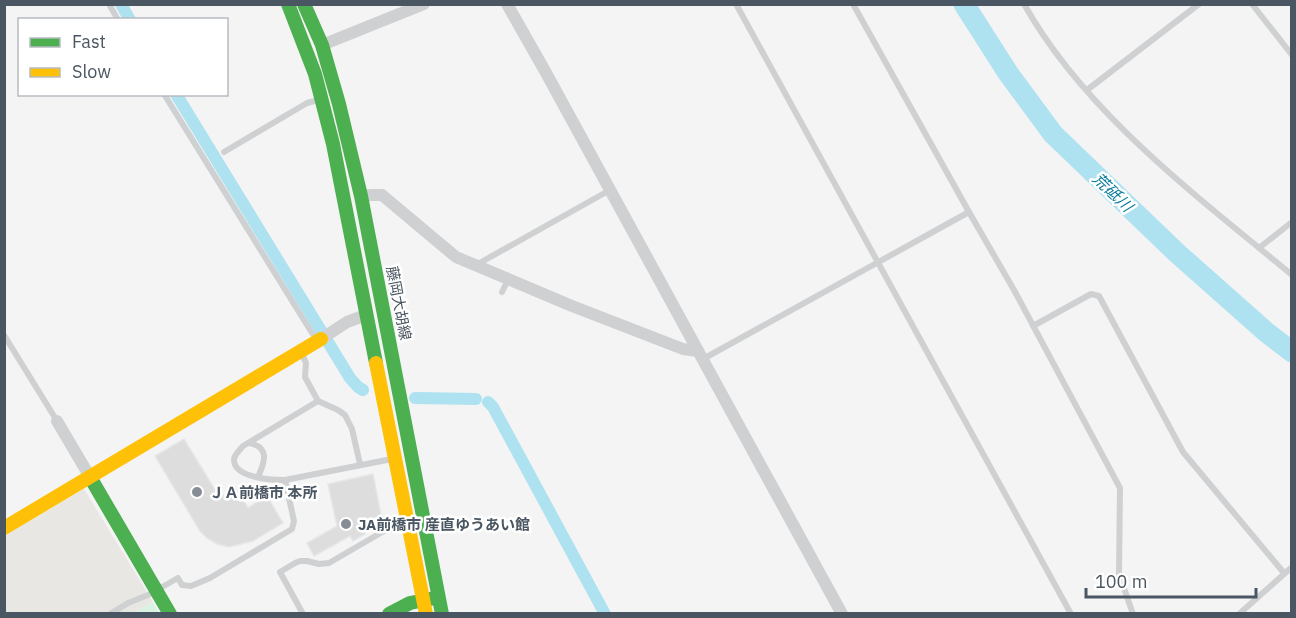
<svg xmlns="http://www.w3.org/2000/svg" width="1296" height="618" font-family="'IBM Plex Sans','Noto Sans JP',sans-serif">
<rect width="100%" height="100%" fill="#f4f4f4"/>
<!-- commercial -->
<path fill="#e8e7e3" d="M84 489 153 602 134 613H5L4 536Z"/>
<!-- green -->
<path fill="#d9f2e3" d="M153 602 159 613H134Z"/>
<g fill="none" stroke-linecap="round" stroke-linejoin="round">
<!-- canal -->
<g stroke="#aee2f0" stroke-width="12">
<path d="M121 4 130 20"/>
<path d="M176 94 350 378 358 387 363 390"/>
<path d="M415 398 476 399"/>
<path d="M488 402 493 407 605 614"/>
</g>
<!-- river -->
<path stroke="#aee2f0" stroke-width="21" d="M964 4 1008 73 1053 134 1178 254 1266 332 1292 352"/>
</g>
<!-- building -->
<g fill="#ddddde" stroke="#e5e6e7" stroke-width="1.5">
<path d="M184 439 220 498 236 488 248 508 267 496 283 523 253 541 229 547 217 544 207 538 200 531 155 456Z"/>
<path d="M373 474 382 520 360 525 365 534 353 541 350 536 314 556 307 543 337 526 328 484Z"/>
</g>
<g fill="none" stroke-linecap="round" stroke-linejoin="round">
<!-- lane -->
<g stroke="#ced0d2" stroke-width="6">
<path d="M109 4 118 20"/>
<path d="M736 4 1071 614"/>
<path d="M853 4 969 212 1014 290 1120 488 1119 574 1133 614"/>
<path d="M1024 4C1085 113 1197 196 1292 275"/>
<path d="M1252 4 1292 55"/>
<path d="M1087 90 1199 4"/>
<path d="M164 94 312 333 318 341"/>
<path d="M224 152 307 103 318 100"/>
<path d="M1259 248 1292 222"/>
<path d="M476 265 610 190"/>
<path d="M502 292 508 280"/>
<path d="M1033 326 1091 294 1099 296 1183 452 1284 573"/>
<path d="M4 335 57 421"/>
<path d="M301 352 306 363 305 377 318 401 338 410 345 415 352 429 360 464"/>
<path d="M703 359 969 212"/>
<path d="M318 401 243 446C240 450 235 454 234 459 233 478 272 480 285 480L392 459"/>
<path d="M249 443C270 447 265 462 258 477"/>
<path d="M110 614 128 603 148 595 178 578 182 585 191 586 210 578 292 529 294 521 285 480"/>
<path d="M303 614 280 572 295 563 300 561H307L319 564 329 563 384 531 405 527"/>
<path d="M1239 614 1292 567"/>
</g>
<!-- street -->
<g stroke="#ced0d2" stroke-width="12">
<path d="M507 4 545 71 842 614"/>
<path d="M322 45 424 4"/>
<path d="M361 196 372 195H382L456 257 572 306 683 349 698 351"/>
<path d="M321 339 347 322 366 315"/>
<path d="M57 421 90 477"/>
</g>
<!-- fast -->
<g stroke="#4caf50" stroke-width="14">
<path d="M288 4 315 74 333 144 376 363"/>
<path d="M304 4 322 45 339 104 361 196 442 614"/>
<path d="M90 477 170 614"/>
<path d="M389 614 410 603 435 598"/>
</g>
<!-- slow -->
<g stroke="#ffc107" stroke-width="14">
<path d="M376 363 426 614"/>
<path d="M4 528 321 339"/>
</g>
</g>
<!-- markers -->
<g fill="#868d94" stroke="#fff" stroke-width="2">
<circle cx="197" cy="492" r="6"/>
<circle cx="346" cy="524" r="6"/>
</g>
<g text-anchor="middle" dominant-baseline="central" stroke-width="5" stroke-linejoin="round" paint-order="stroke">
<!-- street labels -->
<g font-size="15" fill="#4a5661" stroke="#fff">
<text transform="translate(399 303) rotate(79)">藤岡大胡線</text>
</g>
<!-- poi labels -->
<g font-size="15" font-weight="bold" fill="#4a5661" stroke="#fff" text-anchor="start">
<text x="209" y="492">ＪＡ前橋市 本所</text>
<text x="358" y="524">JA前橋市 産直ゆうあい館</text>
</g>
<!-- water labels -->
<g font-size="16" font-style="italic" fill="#0c7c9b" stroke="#fff">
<text transform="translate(1113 192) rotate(44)">荒砥川</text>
</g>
</g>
<!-- border -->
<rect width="1296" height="618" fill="none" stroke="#4a5661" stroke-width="12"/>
<!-- legend -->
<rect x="18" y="18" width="210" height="78" fill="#ffffff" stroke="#b7bbc0" stroke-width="1.5"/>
<rect x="30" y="38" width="30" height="9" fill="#4caf50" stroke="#b7bbc0" stroke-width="1.5"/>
<text x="72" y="48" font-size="18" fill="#4a5661">Fast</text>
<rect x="30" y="68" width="30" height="9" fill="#ffc107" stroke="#b7bbc0" stroke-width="1.5"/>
<text x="72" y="78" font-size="18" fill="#4a5661">Slow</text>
<!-- scale -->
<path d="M1086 588v9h170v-9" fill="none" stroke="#4a5661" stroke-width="3"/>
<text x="1095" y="588" font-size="18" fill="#4a5661" stroke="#ffffff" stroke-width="4.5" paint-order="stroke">100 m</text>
</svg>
